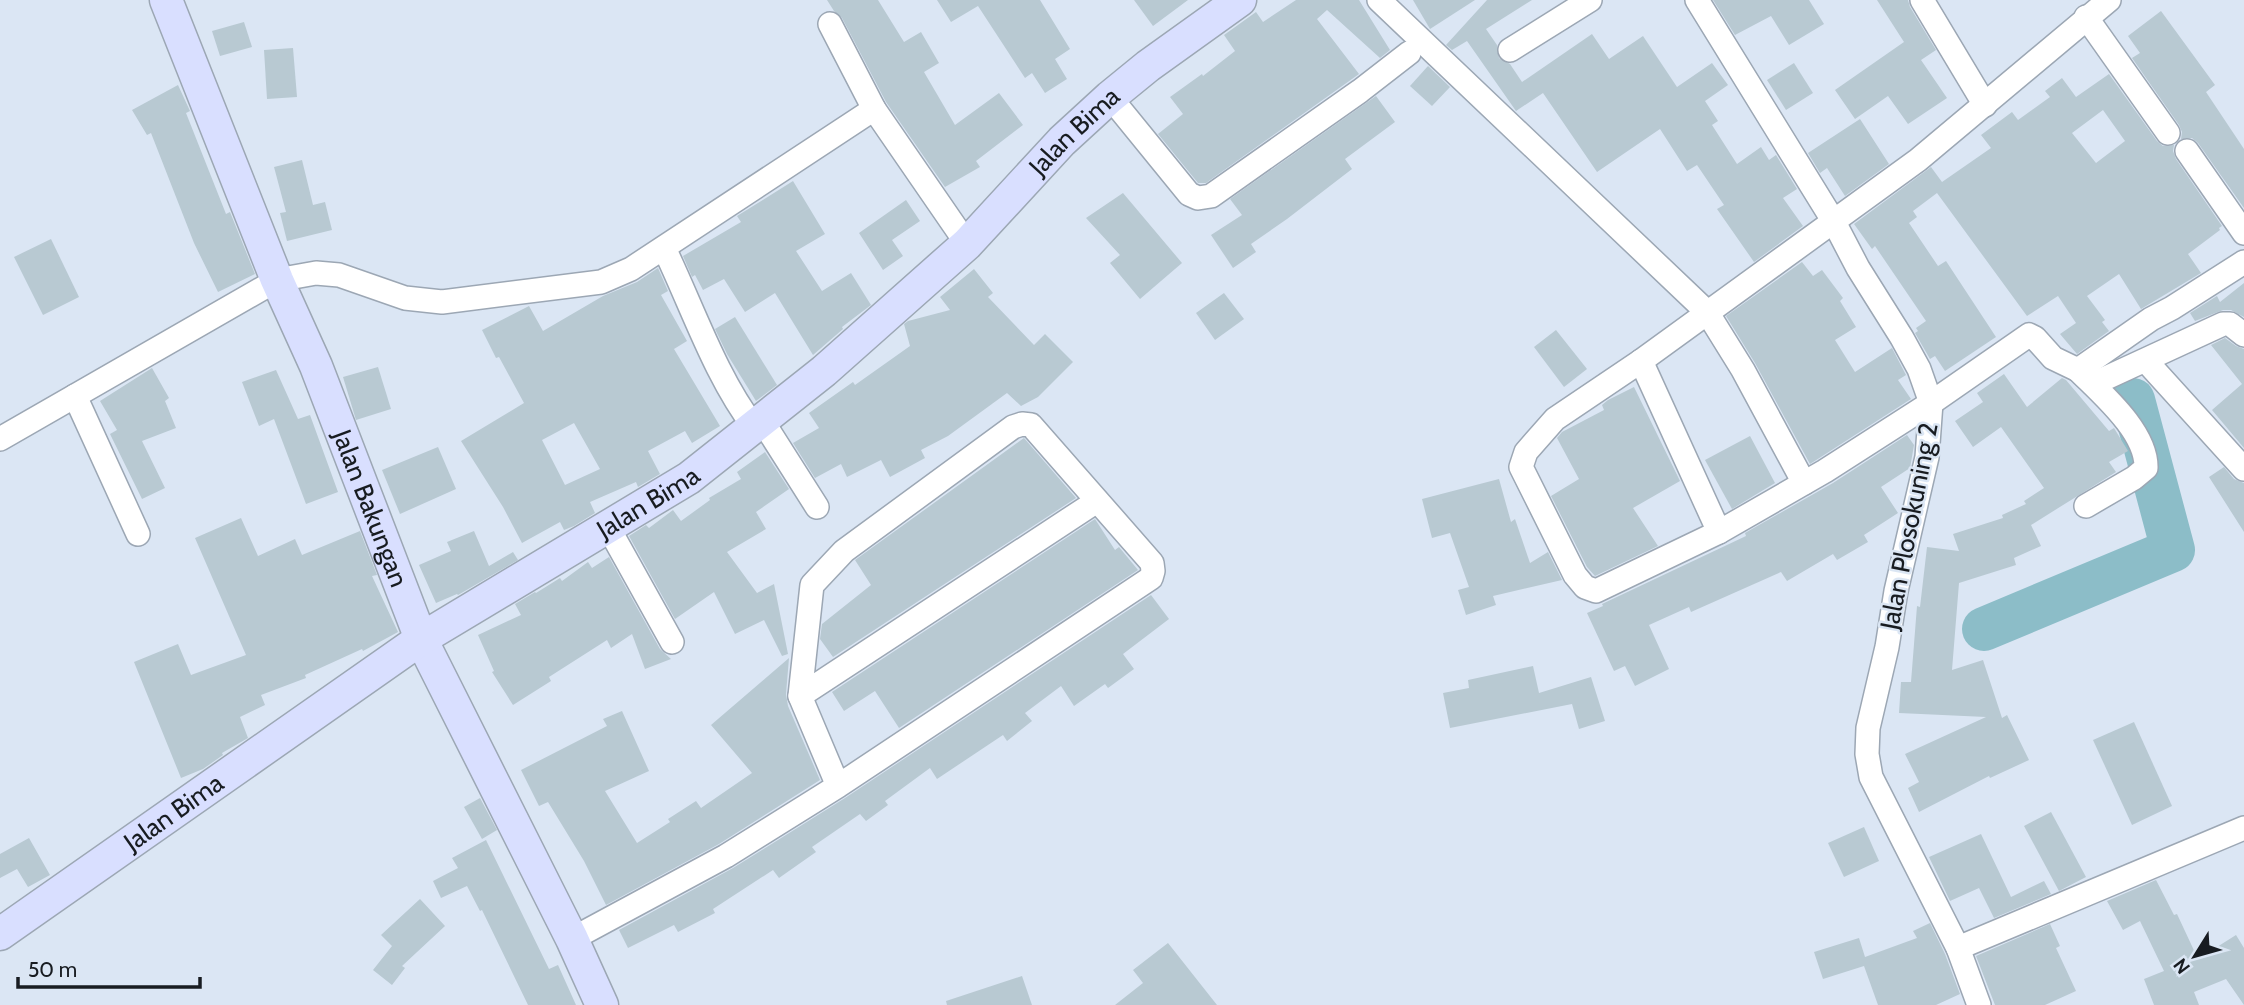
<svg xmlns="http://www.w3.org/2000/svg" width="2244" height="1005" font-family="Cabin,sans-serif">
<rect width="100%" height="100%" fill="#dbe6f4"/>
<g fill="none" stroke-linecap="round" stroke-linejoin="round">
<!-- river -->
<path stroke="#8cbdc8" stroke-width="44" d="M1984 629 2173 550 2133 400"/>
</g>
<!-- building -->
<g fill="#b8c9d2" fill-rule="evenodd">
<path d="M827 0H878L904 42 921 32 939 63 924 72 955 125 999 93 1023 125 976 161 980 167 945 187 886 102 842 18 834 11Z"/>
<path d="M937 0H1040L1070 49 1055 59 1067 79 1045 93 1032 73 1025 78 978 6 951 22Z"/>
<path d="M1134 0H1188L1153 26Z"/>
<path d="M1296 0H1359L1390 50 1380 58 1327 10 1317 19 1359 74 1206 183H1198L1158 134 1183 114 1170 97 1202 74 1203 76 1235 51 1224 35 1256 12 1263 22Z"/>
<path d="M1413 0H1475L1430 29Z"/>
<path d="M1487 0H1532L1486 29 1497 45 1499 58 1510 64 1522 82 1592 34 1609 59 1643 36 1677 87 1712 63 1728 85 1705 101 1718 121 1712 125 1737 164 1761 147 1769 160 1776 155 1797 189 1783 198 1803 226 1754 262 1717 209 1724 205 1697 165 1687 171 1660 129 1597 172 1543 93 1516 111 1467 41 1452 50 1446 45Z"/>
<path d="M1713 0H1809L1824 24 1789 45 1771 16 1735 35Z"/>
<path d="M1877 0H1908L1910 7 1936 50 1921 60 1947 98 1908 124 1888 96 1855 119 1835 90 1904 42Z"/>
<path d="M2161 11 2215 85 2206 92 2244 149V208L2198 143 2192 138 2181 139 2182 132 2179 125 2132 58 2140 53 2128 36Z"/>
<path d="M244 22 252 47 220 56 212 31Z"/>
<path d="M293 48 297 97 267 99 264 50Z"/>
<path d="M1794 63 1813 93 1786 110 1767 80Z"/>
<path d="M1428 66 1450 87 1432 106 1410 86Z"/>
<path d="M2109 74 2157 141 2163 146 2174 145 2173 151 2176 159 2222 226 2219 228 2220 230 2188 254 2201 273 2141 309 2119 274 2087 296 2105 320 2102 322 2109 331 2077 354 2060 334 2076 323 2058 296 2027 316 1937 193 1913 211 1917 217 1909 223 1938 266 1946 261 1996 337 1945 371 1935 356 1930 359 1915 333 1918 331 1916 328 1926 321 1875 246 1872 249 1854 224 1931 167 1942 182 1991 148 1981 135 2012 112 2018 120 2050 97 2045 91 2062 78 2076 97ZM2103 110 2125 141 2096 163 2072 133Z"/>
<path d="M178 85 190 111 186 113 226 214 230 212 255 274 218 292 194 243 151 133 147 135 132 110Z"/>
<path d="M1376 96 1395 122 1345 159 1352 169 1287 219 1251 244 1256 252 1233 268 1211 235 1242 215 1230 199Z"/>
<path d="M1860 119 1889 164 1845 196 1827 168 1820 173 1808 153Z"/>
<path d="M302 160 313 205 325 202 332 230 287 241 280 213 286 212 274 167Z"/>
<path d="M793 181 825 234 796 251 822 291 851 273 871 305 842 327 843 329 813 355 775 293 745 312 724 279 703 290 695 275 692 277 683 256 741 222 737 216Z"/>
<path d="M1123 193 1182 263 1140 299 1110 263 1120 255 1086 218Z"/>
<path d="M906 200 920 221 892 240 903 256 883 270 859 233Z"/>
<path d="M51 239 79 297 43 315 14 257Z"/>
<path d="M1802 262 1813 276 1822 270 1843 298 1840 301 1856 327 1835 340 1855 372 1892 348 1906 375 1898 380 1911 399 1810 464 1755 363 1726 316Z"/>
<path d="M658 268 668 291 661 295 687 341 674 349 720 426 692 443 685 431 648 451 660 474 638 487 636 482 590 502 595 513 574 526 564 530 560 522 522 543 503 507 461 441 524 403 499 357 496 358 482 330 529 306 543 331 603 296 637 282ZM574 423 600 469 565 485 542 440Z"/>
<path d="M974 269 993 293 988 297 1034 345 1045 334 1073 362 1038 397 1021 406 1007 393 948 436 921 450 925 458 890 477 881 460 847 477 841 464 815 478 793 443 819 428 809 413 853 382 855 385 910 346 904 324 908 321 950 310 940 297Z"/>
<path d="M2244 283V317L2231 310H2223L2195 321 2190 313 2217 296 2220 302Z"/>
<path d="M1224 293 1244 319 1215 340 1196 313Z"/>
<path d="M735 317 777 385 756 401 727 354 715 329Z"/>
<path d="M1556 330 1587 369 1564 387 1534 347Z"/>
<path d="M2225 338 2236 346 2244 349V448L2212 410 2242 384 2211 345Z"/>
<path d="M378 367 391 409 356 420 343 377Z"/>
<path d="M152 368 169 398 165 401 176 428 142 441 165 488 142 499 110 434 117 430 100 401Z"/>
<path d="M276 370 298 419 310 415 338 492 306 504 274 419 259 426 242 382Z"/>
<path d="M2004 374 2027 407 2062 378 2066 380 2109 431 2114 428 2128 451 2109 462 2116 472 2031 525 2041 546 2014 558 2016 565 1959 583 1952 670 1983 660 2002 718 2007 715 2029 760 1990 778 1989 776 1919 812 1908 788 1919 782 1905 754 1986 717 1899 713 1901 682H1911L1917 606 1920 607 1927 547 1959 551 1953 534 2003 518 2002 515 2026 504 2024 501 2044 488 2001 427 1973 447 1955 421 1983 402 1977 393Z"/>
<path d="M1634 387 1680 481 1633 508 1658 546 1595 576 1587 567 1551 496 1579 479 1557 438 1562 432 1604 410 1602 405 1608 400Z"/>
<path d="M1907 435 1914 445 1910 468 1881 487 1898 513 1864 535 1868 542 1837 560 1833 554 1787 581 1781 572 1691 612 1689 607 1649 625 1669 669 1635 686 1625 666 1614 671 1587 613 1603 606 1602 604 1746 536 1745 533 1833 483Z"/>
<path d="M1750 436 1775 483 1732 509 1705 460Z"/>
<path d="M1024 438 1076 498 833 657 820 639 822 624 871 585 855 560Z"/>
<path d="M438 447 456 489 400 514 382 470Z"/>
<path d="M765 452 789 489 756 512 766 529 727 552 757 593 774 584 788 654 782 656 764 620 735 634 714 592 675 619 629 536 646 525 649 528 673 510 681 521 710 500 709 498 741 479 737 472Z"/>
<path d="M2224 467 2234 479 2244 483V532L2209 477Z"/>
<path d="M1499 479 1511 522 1515 519 1530 563 1548 552 1562 580 1493 596 1496 605 1466 615 1458 590 1469 587 1450 533 1432 538 1422 499Z"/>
<path d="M241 518 258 556 295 539 302 555 360 531 377 575 372 576 398 632 363 651 362 649 305 675 306 678 261 695 265 705 240 717 248 738 222 753 223 755 203 769 181 778 134 662 178 644 191 675 246 655 195 538Z"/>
<path d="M1095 519 1115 550 1119 547 1138 570 899 728 875 691 844 711 832 692Z"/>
<path d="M474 531 489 566 513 552 518 560 458 595 457 594 436 603 419 565 451 551 447 542Z"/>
<path d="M609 557 660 649 671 659 645 669 632 634 611 648 607 640 549 677 551 681 513 705 492 672 494 671 478 635 521 615 515 604 535 592 536 593 560 578 562 581 588 562 592 568Z"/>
<path d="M1151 595 1169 619 1123 654 1134 669 1108 688 1105 684 1074 706 1061 686 1025 713 1032 721 1007 741 1003 735 937 779 930 768 885 801 888 805 866 821 860 814 812 847 816 852 779 878 773 870 713 909 715 913 678 932 674 925 628 948 619 930 733 868 845 798Z"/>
<path d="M789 658 786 694 788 706 820 780 719 844 606 905 584 861 548 802 539 806 521 770 607 726 603 719 622 711 649 771 605 791 637 843 670 822 668 819 696 801 701 808 752 773 711 725Z"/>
<path d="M1533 666 1539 693 1591 677 1605 721 1579 729 1572 704 1450 728 1443 693 1469 688 1468 680Z"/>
<path d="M2134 722 2172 806 2132 825 2093 740Z"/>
<path d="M480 798 497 830 482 839 464 807Z"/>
<path d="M2051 812 2086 877 2059 891 2024 826Z"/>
<path d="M1864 827 1879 861 1844 877 1828 843Z"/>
<path d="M1981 834 2011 897 2044 881 2051 894 1994 918 1979 888 1950 901 1929 857Z"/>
<path d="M29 838 50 875 28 887 17 869 0 878V854Z"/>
<path d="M486 840 549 969 558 965 576 1005H528L482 910 480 911 467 886 441 898 433 881 458 868 452 858Z"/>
<path d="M2156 880 2174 915 2177 914 2198 959 2236 935 2244 948V1005L2226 979 2194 992 2199 1005H2154L2144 979 2164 971 2140 921 2123 930 2107 901Z"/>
<path d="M420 899 445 926 402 966 405 968 392 985 373 970 392 946 381 935Z"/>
<path d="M1930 923 1945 954 1960 994 1936 1005H1878L1864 966 1823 979 1814 952 1859 938 1865 957 1917 938 1913 931Z"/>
<path d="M2050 924 2060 946 2056 948 2076 991 2045 1005H1995L1976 956Z"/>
<path d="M1168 943 1217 1005H1115L1143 983 1133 970Z"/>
<path d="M1022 976 1032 1005H947L946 1001Z"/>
</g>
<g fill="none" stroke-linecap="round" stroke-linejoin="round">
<defs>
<g id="street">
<path d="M1379 0 1707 312 1743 370 1804 483"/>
<path d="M1697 0 1834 222 1858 268 1902 338 1919 369 1931 403 1927 457 1896 591 1887 647 1868 728 1867 754 1871 777 1958 948 1979 1005"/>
<path d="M1922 0 1985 105"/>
<path d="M2109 0 1918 160 1641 361 1555 419 1526 452 1521 467 1575 575 1585 587 1596 591 1719 532 1825 471 1931 403 2029 335 2035 338 2053 358 2078 370 2151 319 2172 308 2244 262"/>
<path d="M2086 17 2168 133"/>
<path d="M830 24 874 109 967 244"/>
<path d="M1510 50 1590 0"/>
<path d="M1110 97 1189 194 1198 198 1211 196 1360 91 1409 53"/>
<path d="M2187 151 2244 233"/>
<path d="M664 248C692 306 716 378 755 428"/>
<path d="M1641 361 1719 532"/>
<path d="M2146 361 2244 469"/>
<path d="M2078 370C2102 394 2147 432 2146 468L2134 478 2086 506"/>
<path d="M2093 384 2223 324H2230L2244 335"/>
<path d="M75 396 138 534"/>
<path d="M763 422 817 507"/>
<path d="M0 439 277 280 316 273 339 275 405 298 442 302 601 282 631 269 874 109"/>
<path d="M608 527 672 642"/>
<path d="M800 696 1097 501"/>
<path d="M572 939 726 856 838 786 1151 578 1153 571 1152 563 1031 425 1022 424 1013 427 844 551 812 585 800 696 838 786"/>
<path d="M1958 948 2244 828"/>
</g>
<g id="secondary">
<path id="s1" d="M166 0 277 280 316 366 421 639 572 939 602 1005"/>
<path id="s2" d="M0 934 421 639 689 478 824 371 967 244 1062 141 1110 97 1148 66 1240 0"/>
</g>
</defs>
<!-- street casing -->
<use href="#street" stroke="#9ca7b4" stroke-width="26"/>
<!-- secondary casing -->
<use href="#secondary" stroke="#9ca7b4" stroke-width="35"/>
<!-- street -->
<use href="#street" stroke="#fff" stroke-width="23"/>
<!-- secondary -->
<use href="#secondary" stroke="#d9dfff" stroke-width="32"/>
</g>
<g text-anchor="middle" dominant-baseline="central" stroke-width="5" stroke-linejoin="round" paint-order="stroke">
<!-- street labels -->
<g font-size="26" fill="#181c21" stroke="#dbe6f4">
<text stroke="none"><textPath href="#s2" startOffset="1346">Jalan Bima</textPath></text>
<text stroke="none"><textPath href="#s2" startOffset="779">Jalan Bima</textPath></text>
<text stroke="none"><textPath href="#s1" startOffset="548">Jalan Bakungan</textPath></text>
<text transform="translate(1909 526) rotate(-79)">Jalan Plosokuning 2</text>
<text stroke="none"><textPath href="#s2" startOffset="212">Jalan Bima</textPath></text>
</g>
</g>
<!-- north arrow -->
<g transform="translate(2195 956) rotate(233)" stroke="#dbe6f4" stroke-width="5" paint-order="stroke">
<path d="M0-5L12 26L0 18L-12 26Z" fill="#181c21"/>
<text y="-10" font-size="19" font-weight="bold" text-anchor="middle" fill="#181c21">N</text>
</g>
<!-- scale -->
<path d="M18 977v10h182v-10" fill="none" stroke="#181c21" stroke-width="3.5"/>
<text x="28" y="977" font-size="21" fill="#181c21" stroke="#dbe6f4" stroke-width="5" paint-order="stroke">50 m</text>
</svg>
